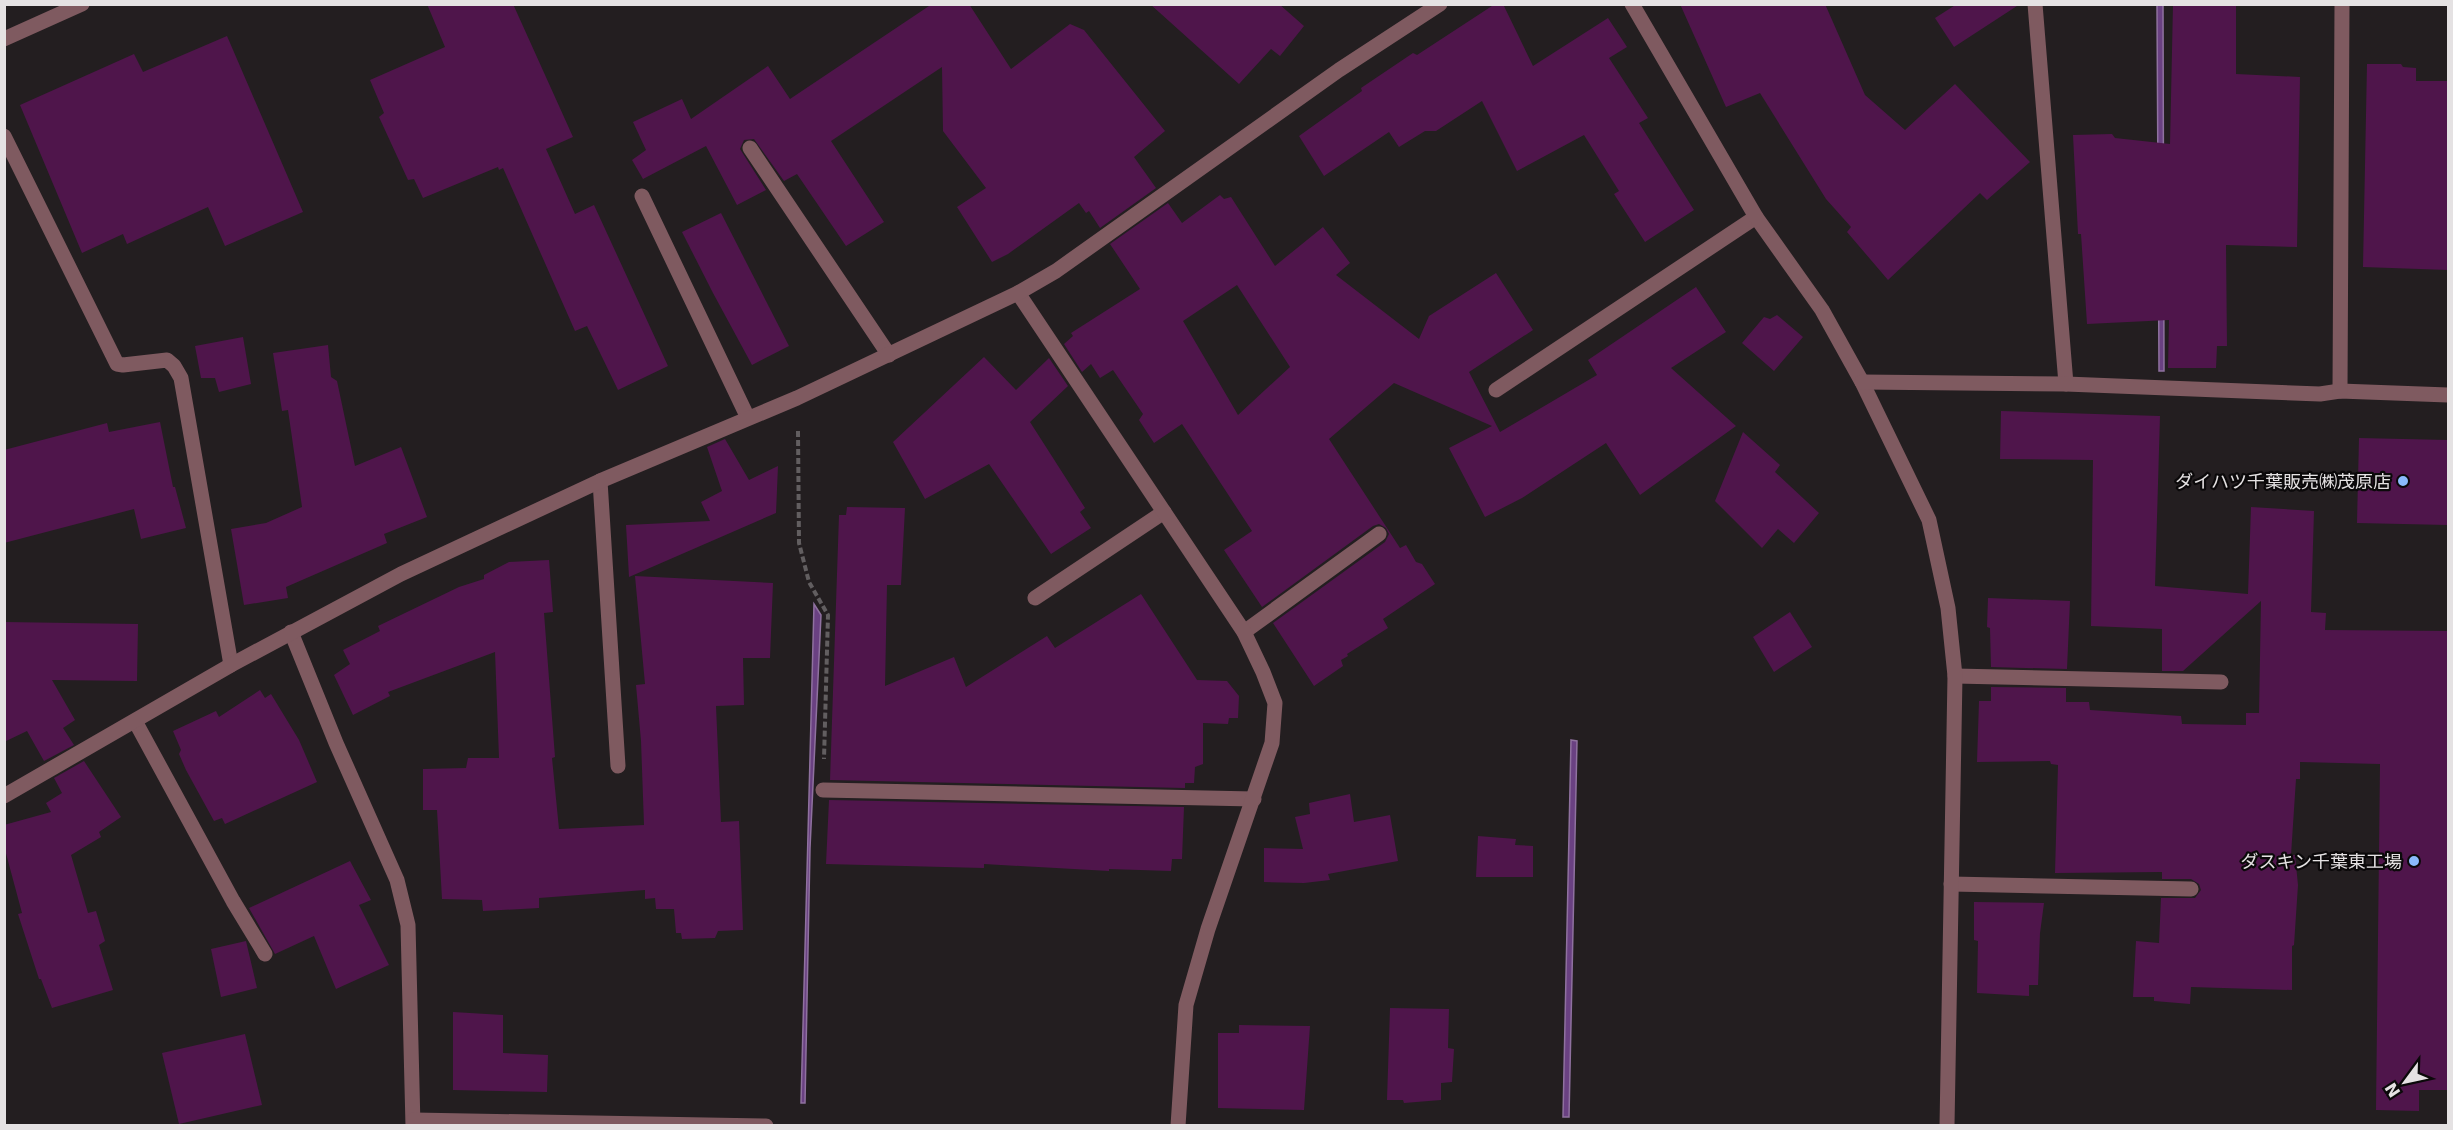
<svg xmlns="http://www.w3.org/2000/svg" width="2453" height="1130" font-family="'DejaVu Sans','Noto Sans JP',sans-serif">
<rect width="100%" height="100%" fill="#231e20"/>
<!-- water -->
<g fill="#6a4182" stroke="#8f719f" stroke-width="1.5">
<path d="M2157 5H2163L2164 371H2159Z"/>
<path d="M814 604 821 615 810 848 805 1103H801Z"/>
<path d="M1571 740 1577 741 1569 1117H1563Z"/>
</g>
<!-- building -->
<g fill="#4f154b" fill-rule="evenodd">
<path d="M427 4H513L573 137 546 149 575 214 594 205 668 366 618 390 587 326 575 331 503 168 499 170 498 167 423 198 414 179 408 180 379 117 384 113 370 80 445 47Z"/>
<path d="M932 4H969L1011 69 1070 24 1084 30 1165 131 1134 157 1156 188 1100 228 1089 211 1086 213 1079 203 1008 254 992 262 957 207 986 188 943 131 942 67 831 141 884 222 846 246 797 174 784 181 754 139 744 140 740 149 766 190 737 205 706 146 643 179 632 160 646 150 633 122 682 99 691 119 768 66 790 99Z"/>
<path d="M1150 4H1279L1304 26 1280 56 1271 49 1239 84Z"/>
<path d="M1495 4H1503L1533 66 1608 18 1627 47 1609 58 1648 118 1639 123 1694 210 1645 242 1614 194 1619 191 1584 135 1517 171 1482 101 1436 131H1425L1399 147 1389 132 1324 176 1299 136 1362 91 1361 88 1413 53 1417 55Z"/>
<path d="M1680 4H1825L1865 95 1905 130 1955 84 2030 162 1987 200 1980 193 1888 280 1847 232 1851 227 1826 199 1760 93 1726 107Z"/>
<path d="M1957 4H2020L1954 47 1935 18Z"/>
<path d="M2173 4H2236V74L2300 77 2297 247 2226 245 2227 346H2217L2216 368H2168L2169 320 2087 324 2081 234H2078L2073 135 2112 134 2115 138 2170 144Z"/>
<path d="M227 36 303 212 225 246 208 207 127 244 123 234 82 253 20 105 134 54 143 72Z"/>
<path d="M2367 64H2401L2403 67 2416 68V81H2448V270L2363 267Z"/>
<path d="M1220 195 1224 199 1231 197 1275 266 1323 227 1350 263 1336 275 1419 339 1429 316 1496 273 1533 330 1469 372 1500 432 1597 375 1588 360 1696 287 1726 332 1671 368 1736 426 1640 495 1606 443 1522 498 1485 517 1449 448 1492 426 1394 383 1329 439 1400 548 1406 545 1416 562 1422 564 1435 584 1383 619 1388 628 1347 654 1348 656 1341 660 1343 666 1314 686 1273 623 1385 542 1389 534 1386 528 1379 524 1373 526 1262 607 1224 550 1252 531 1182 424 1154 443 1139 420 1143 414 1113 370 1100 378 1091 364 1082 372 1064 344 1073 336 1071 333 1140 289 1110 244 1168 203 1182 223ZM1237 285 1290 367 1238 415 1183 321Z"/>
<path d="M721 213 789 346 752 365 713 293 682 232Z"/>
<path d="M1777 315 1803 337 1774 371 1742 343 1764 317 1770 319Z"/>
<path d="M243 337 251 384 219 392 215 378H201L195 346Z"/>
<path d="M328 345 331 377 337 381 355 466 401 447 427 517 384 534 387 543 286 587 288 598 244 605 231 529 266 523 302 507 288 410 282 411 273 353Z"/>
<path d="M984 357 1016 390 1049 358 1068 386 1030 422 1085 508 1080 512 1091 528 1051 554 989 464 925 499 893 442Z"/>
<path d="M2001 411 2160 416 2155 586 2248 594 2251 507 2314 511 2311 612 2326 613 2325 630 2448 631V1090H2419V1111L2376 1110 2380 764 2300 762V779H2296L2291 855H2295L2298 885 2294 945 2292 946V990L2191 987 2190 1004 2154 1001V997H2133L2136 941 2159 943 2161 898H2195L2201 890 2199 884 2191 879H2162V872L2055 873 2058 765 2051 764 2050 761 1977 762 1979 701H1991V687L2066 688V702H2089L2090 710 2181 716 2182 724 2246 725V713H2259L2261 601 2183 671H2162V629L2091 626 2093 460 2000 459Z"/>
<path d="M160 422 173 487H175L186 528 141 539 134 509 4 543V450L107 423 109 432Z"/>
<path d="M1743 432 1780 465 1775 472 1819 513 1794 543 1778 529 1762 548 1715 501Z"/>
<path d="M2359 438 2448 440V525L2357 523Z"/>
<path d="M725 439 749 480 778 466 776 513 629 577 626 525 710 521 701 502 722 491 707 447Z"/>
<path d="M847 507 905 508 901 585H887L885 686 954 657 966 687 1047 636 1055 648 1141 594 1197 680 1227 681 1239 696 1238 718H1229L1228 724 1203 723V764L1195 767 1194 783H1185V788L830 780 839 515H846Z"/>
<path d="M549 560 553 612 544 613 555 757 552 758 559 829 644 825 641 741 636 685 645 684 635 576 773 583 770 658H743L744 705 716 706 721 822 739 821 743 930 718 931 715 938 682 939 681 933H676L674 909H656L655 898 645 899V890L539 898V908L483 911 482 900 442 899 437 810H423V769L466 768 468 758H499L495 652 388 692 390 696 353 715 334 675 350 664 343 650 380 631 378 626 459 587 484 579V575L509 562Z"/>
<path d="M1988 598 2070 601 2067 669 1991 667 1990 628 1987 627Z"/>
<path d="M1790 612 1812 647 1774 672 1753 637Z"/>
<path d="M4 622 138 624 137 681 52 680 75 720 63 728 74 745 44 761 27 731 4 742Z"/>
<path d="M260 690 265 698 271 694 299 740 317 782 225 824 222 818 214 821 186 770 179 754 181 750 173 731 216 711 219 717Z"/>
<path d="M84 761 121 817 99 832 101 837 71 855 88 913 96 911 105 941 99 945 113 990 52 1008 41 979H39L18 914 22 913 4 846V825L51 812 46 803 62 793 54 778Z"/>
<path d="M1350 794 1354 822 1390 815 1398 861 1328 874 1330 880 1304 883 1264 882V848L1303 849 1295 817 1310 814 1309 803Z"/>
<path d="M829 800 1184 807 1182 859H1172L1171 871 1109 869V871L984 864V868L826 864Z"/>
<path d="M1478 836 1516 839 1515 845 1533 846V877H1476Z"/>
<path d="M350 861 371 900 359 905 389 965 336 989 314 936 275 954 249 908Z"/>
<path d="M1974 902 2044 903 2040 933 2038 985H2029V996L1977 993 1978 941 1974 940Z"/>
<path d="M246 941 257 988 221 997 211 949Z"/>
<path d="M1390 1008 1449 1009 1448 1048 1454 1049 1452 1082 1441 1083V1100L1404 1103 1403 1100H1387Z"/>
<path d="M453 1012 503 1015V1053L548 1055 547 1092 453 1090Z"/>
<path d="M1239 1025 1310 1026 1304 1110 1218 1108V1033H1239Z"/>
<path d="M245 1034 262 1105 179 1124 162 1053Z"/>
</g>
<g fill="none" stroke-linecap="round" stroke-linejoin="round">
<!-- path -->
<path stroke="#625e60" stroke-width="4" stroke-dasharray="6 3" stroke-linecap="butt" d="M798 431 799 543 809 582 828 615 824 759"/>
<!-- service -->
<g stroke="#7f5a60" stroke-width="15">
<path d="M2035 4 2066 384"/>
<path d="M4 136 117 364 123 365 167 360 174 366 181 378 231 665"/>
<path d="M750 148 889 355"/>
<path d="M642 196 748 418"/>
<path d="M1496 390 1756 217"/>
<path d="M600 481 618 766"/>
<path d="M1035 598 1164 512"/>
<path d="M1244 632 1379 534"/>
<path d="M1955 676 2221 682"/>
<path d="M135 721 233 901 265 954"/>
<path d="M823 790 1254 799"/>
<path d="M1951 884 2191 889"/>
</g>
<!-- minor -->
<g stroke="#7f5a60" stroke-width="15">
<path d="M1632 4 1756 217 1822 310 1862 382 1929 520 1948 608 1955 676 1947 1126"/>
<path d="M1018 293 1244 632 1263 672 1275 703 1272 743 1208 929 1186 1005 1178 1126"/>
<path d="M1862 382 2066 384 2320 394 2340 391 2448 395"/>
<path d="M2340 391 2342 4"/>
<path d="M291 632 336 743 397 880 408 925 413 1126"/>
<path d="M4 796 231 665 401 574 600 481 797 398 1018 293 1056 271 1339 70 1440 4"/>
<path d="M414 1120 766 1126"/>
</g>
<!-- tertiary -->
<path stroke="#7f5a60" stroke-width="15" d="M4 39 82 4"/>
</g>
<!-- markers -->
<g fill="#8abafc" stroke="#0b090a" stroke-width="2">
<circle cx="2403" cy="481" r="6"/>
<circle cx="2414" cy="861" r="6"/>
</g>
<g text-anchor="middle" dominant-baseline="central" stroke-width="4.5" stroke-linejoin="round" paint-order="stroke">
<!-- poi labels -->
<g font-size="18" fill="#e5e2e3" stroke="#0b090a" text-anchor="end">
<text x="2391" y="481">ダイハツ千葉販売㈱茂原店</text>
<text x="2402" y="861">ダスキン千葉東工場</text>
</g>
</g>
<!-- border -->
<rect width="2453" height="1130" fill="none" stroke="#e5e2e3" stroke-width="12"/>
<!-- north arrow -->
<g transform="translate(2405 1082) rotate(237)" stroke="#0b090a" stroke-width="4.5" paint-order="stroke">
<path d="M0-4.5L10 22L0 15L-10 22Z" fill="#e5e2e3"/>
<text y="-9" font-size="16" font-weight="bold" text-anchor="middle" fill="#e5e2e3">N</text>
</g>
</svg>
